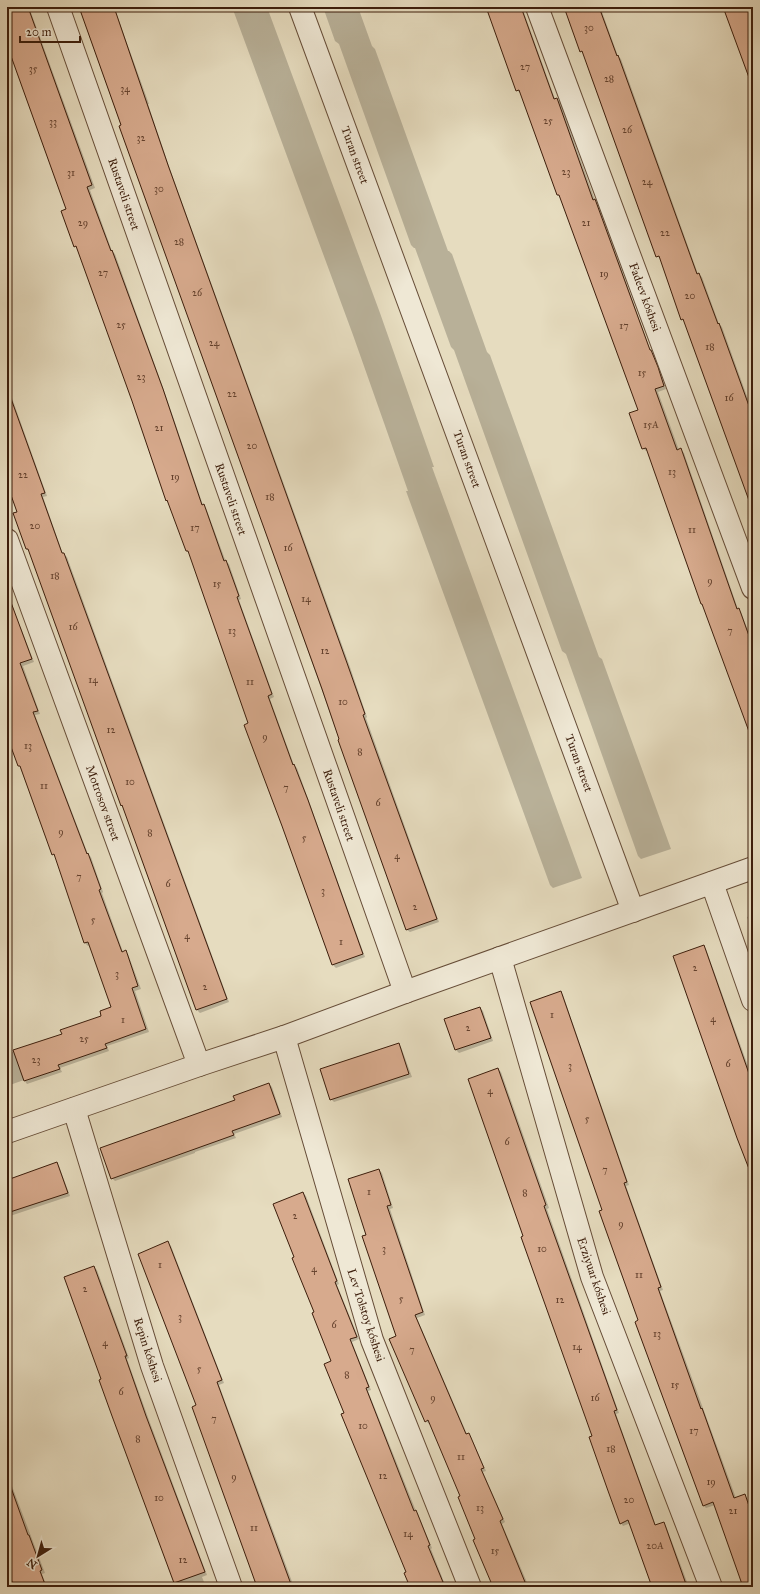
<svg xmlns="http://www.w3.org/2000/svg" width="760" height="1594" font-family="'IM FELL Great Primer',serif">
<rect width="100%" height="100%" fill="#e6dcbf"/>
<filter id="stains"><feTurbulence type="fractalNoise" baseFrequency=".005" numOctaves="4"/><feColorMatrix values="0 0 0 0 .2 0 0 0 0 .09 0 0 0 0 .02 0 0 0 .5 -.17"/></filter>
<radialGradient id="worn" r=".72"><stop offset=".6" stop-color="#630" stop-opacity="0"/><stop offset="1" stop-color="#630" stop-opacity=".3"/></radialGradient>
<!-- shadow -->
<g fill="#0003">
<path d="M7 7H29L95 188 90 190 112 251 115 254 165 393 203 505 206 508 226 562 229 564 241 599 239 600 274 697 270 699 294 765 297 768 310 804 365 957 336 968 333 965 283 825 190 554 187 551 169 503 167 500 133 401 78 249 75 246 68 210 7 42Z"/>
<path d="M79 7H114L149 104H148L170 169 350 667 367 717 366 718 439 922 410 932 407 930Z"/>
<path d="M232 7H267L380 313 434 467H432L582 878 553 888 550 885 406 491H408L353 335Z"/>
<path d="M323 7H358L372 46 375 49 448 251H449L452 254 487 352 490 355 599 657 602 659 671 849 641 859 638 856 566 654 562 651 454 350 451 347 415 248H414L411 245 339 44 335 41Z"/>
<path d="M487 7H522L555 99H557L560 102 595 200 598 203 651 352 654 354 660 371 666 389 658 392 679 450H681L684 453 738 609 741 612 753 644V741L704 607 702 604 648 451H646L643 448 639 410 561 198 558 195 522 93H520L517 90Z"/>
<path d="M564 7H599L601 9 618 56 621 59 698 274 702 277 719 324 722 327 753 413V510L685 322 682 319 661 259 657 256 584 54 581 51 566 10Z"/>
<path d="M7 384 47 496 43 497 63 554 67 557 229 1002 200 1013 197 1010 30 552 27 549 18 513 7 482Z"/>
<path d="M18 625 21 628 34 662 23 666 40 714 35 715 88 854 91 857 103 892 102 893 123 952H125L128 954 141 989 135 991 149 1032 107 1046 109 1051 60 1068 62 1072 27 1084 24 1080 7 1086V1054L63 1034 103 1016 112 1008 90 945 88 946 85 943 56 857 53 854 7 733V629Z"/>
<path d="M753 915V934L747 917Z"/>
<path d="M703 946 706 949 753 1080V1177L674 957Z"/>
<path d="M561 992 563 995 629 1185 626 1186 663 1290 660 1291 736 1498 744 1495 747 1498 753 1514V1587H744L715 1505 706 1508 704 1506 603 1211Z"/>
<path d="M480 1008 483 1011 493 1041 459 1053 456 1050 446 1020Z"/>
<path d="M398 1044 401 1047 412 1077 334 1102 331 1099Z"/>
<path d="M498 1069 501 1072 549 1208 547 1209 619 1413 616 1414 656 1526 664 1523 666 1526 689 1587H653L631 1523 623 1526 621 1523 593 1436 524 1237Z"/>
<path d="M269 1084 272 1087 282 1117 234 1134 236 1138 195 1152V1153L115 1181 112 1178 236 1101Z"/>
<path d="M57 1164 59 1166 70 1196 7 1217V1179L12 1178 13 1179Z"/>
<path d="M379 1170 382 1173 393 1208 390 1209 425 1315 417 1318 467 1434 471 1437 486 1471 483 1472 505 1522 502 1524 529 1587H493L461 1497 430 1423 429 1424 426 1421 397 1336 368 1235Z"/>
<path d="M303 1193 306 1196 339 1284 337 1285 359 1339 352 1342 371 1390 368 1391 416 1511 418 1514 432 1548 431 1549 446 1587H411L407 1573 346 1413 332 1361 296 1257Z"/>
<path d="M168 1243 171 1246 224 1383 219 1385 294 1587H259L198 1406Z"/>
<path d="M94 1267 97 1270 129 1358 127 1359 149 1420 207 1575 202 1577 206 1587H176L102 1380Z"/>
<path d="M7 1473 45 1573 42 1574 47 1587H15L7 1567Z"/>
</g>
<!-- building -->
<g fill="#d7aa8d" stroke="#3c1d0b">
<path d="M7 7H28L92 185 87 187 111 251 112 250 163 389 202 505 204 504 224 561 226 560 239 596 237 597 272 694 268 696 293 765 294 764 308 800 363 954 332 965 282 826 244 725 248 723 188 551H186L167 500 166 501 132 401 76 246 74 247 61 211 66 209 7 45Z"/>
<path d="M79 7H114L168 165 347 663 365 714 363 715 437 919 406 930 338 740 339 739 322 689 119 126 121 125Z"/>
<path d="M486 7H521L554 99 557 98 593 200 595 199 650 350H651L658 367 664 386 655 389 677 450 681 448 737 609 739 608 753 647V737H751L702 604H701L646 448 642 449 629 413 638 410 559 195H557L519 90 516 91Z"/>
<path d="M564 7H599L617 56 618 55 697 274 699 273 718 324 719 323 753 417V506H751L683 319 681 320 659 256 656 257 582 51 580 52Z"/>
<path d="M723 7H753V82L751 83Z"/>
<path d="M7 393H9L45 493 41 494 62 553H64L227 999 196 1010 122 805 121 806 28 549H26L13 513 17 512 7 484Z"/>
<path d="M7 597H9L32 659 20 663 38 711 33 712 87 854 88 853 101 889 99 890 122 952 126 950 138 986 132 988 146 1029 105 1044 107 1048 58 1065 60 1069 24 1081 13 1050 62 1034 60 1030 101 1016 100 1011 111 1007 88 942 84 943 54 854 52 855 20 766H18L7 736Z"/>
<path d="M704 945 753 1085V1174H751L737 1138 673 956Z"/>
<path d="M561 991 627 1182 624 1183 661 1287 658 1288 701 1409 702 1408 734 1498 745 1494 753 1518V1587H743L713 1502 703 1506 635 1322 638 1320 599 1211 602 1210 530 1002Z"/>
<path d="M480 1007 491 1038 455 1050 444 1019Z"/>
<path d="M399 1043 409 1074 330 1100 320 1069Z"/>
<path d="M498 1068 546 1205 544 1206 617 1410 614 1411 655 1525 664 1522 687 1587H652L628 1520 620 1524 607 1488 589 1437 592 1436 521 1237 523 1236 468 1079Z"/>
<path d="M269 1083 280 1114 232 1131 234 1135 111 1179 100 1148 235 1100 233 1096Z"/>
<path d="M57 1162 68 1193 7 1213V1180Z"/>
<path d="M379 1169 391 1205 387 1206 423 1312 415 1315 466 1434 469 1433 484 1468 481 1469 503 1519 500 1521 527 1587H493L473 1540 475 1539 458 1497 460 1496 428 1420 425 1422 389 1339 396 1336 362 1236 366 1235 348 1179Z"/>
<path d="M303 1192 337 1281 335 1282 357 1337 350 1339 369 1387 366 1388 414 1511 416 1510 430 1545 428 1546 445 1587H410L404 1573 406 1572 341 1414 344 1413 324 1364 331 1361 312 1313 314 1312 292 1258 294 1257 273 1204Z"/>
<path d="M168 1241 222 1380 217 1382 292 1587H257L192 1407 196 1405 138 1254Z"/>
<path d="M94 1266 127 1356H125L146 1416 205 1572 174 1583 112 1416 99 1380 101 1379 64 1277Z"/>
<path d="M7 1482H9L28 1535H29L42 1570 40 1571 46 1587H14L7 1568Z"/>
</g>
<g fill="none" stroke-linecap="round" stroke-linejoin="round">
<defs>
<g id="street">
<path d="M58 7 405 992"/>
<path d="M300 7 633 911"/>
<path d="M537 7 753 588"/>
<path d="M7 540 199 1065"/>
<path d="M712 883 753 1000"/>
<path d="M500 958 592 1277 711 1587"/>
<path d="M284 1037 372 1340 470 1587"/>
<path d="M74 1109 152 1366 231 1587"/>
<path d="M7 1132 199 1065 284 1037 405 992 753 868"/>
</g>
</defs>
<!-- street casing -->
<use href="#street" stroke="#664d38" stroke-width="24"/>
<!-- street -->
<use href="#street" stroke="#efe8d5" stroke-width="22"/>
</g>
<g text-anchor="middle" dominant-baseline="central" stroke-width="4" stroke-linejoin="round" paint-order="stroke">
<!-- number labels -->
<g font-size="10" fill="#63402c">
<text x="589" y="28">30</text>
<text x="525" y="67">27</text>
<text x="33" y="69">35</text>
<text x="609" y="79">28</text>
<text x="125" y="89">34</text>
<text x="548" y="121">25</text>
<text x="53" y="122">33</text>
<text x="627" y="130">26</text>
<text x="141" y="138">32</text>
<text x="566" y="172">23</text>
<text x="71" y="173">31</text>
<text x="647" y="182">24</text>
<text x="159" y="189">30</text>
<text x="83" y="223">29</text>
<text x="586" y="223">21</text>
<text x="665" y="233">22</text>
<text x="179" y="242">28</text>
<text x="103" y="273">27</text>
<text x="604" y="274">19</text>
<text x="197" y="293">26</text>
<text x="690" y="296">20</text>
<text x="121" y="325">25</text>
<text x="624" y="326">17</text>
<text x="214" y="343">24</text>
<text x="710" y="347">18</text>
<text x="642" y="373">15</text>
<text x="141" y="377">23</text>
<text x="232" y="394">22</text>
<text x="729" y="398">16</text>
<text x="651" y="425">15A</text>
<text x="159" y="428">21</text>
<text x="252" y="446">20</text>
<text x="672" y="472">13</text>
<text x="23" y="475">22</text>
<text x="175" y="477">19</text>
<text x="270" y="497">18</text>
<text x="35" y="526">20</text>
<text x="195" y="528">17</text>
<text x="692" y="530">11</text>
<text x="288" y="548">16</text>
<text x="55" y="576">18</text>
<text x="710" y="581">9</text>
<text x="217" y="584">15</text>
<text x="306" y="599">14</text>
<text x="73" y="627">16</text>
<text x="232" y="631">13</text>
<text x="730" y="631">7</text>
<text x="325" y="651">12</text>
<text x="93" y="680">14</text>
<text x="250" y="682">11</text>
<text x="343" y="702">10</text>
<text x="111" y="730">12</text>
<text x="265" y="737">9</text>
<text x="28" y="746">13</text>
<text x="360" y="752">8</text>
<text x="130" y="782">10</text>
<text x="44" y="786">11</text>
<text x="286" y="788">7</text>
<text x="378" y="803">6</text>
<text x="61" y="832">9</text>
<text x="150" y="833">8</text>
<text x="304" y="838">5</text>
<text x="397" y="856">4</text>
<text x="79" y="877">7</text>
<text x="168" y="884">6</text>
<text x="323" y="891">3</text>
<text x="415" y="907">2</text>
<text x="93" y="920">5</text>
<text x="187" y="936">4</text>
<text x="341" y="942">1</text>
<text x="695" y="968">2</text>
<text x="117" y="974">3</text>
<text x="205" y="987">2</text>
<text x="552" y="1015">1</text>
<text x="713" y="1019">4</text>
<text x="123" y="1020">1</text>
<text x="468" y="1028">2</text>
<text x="84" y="1039">25</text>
<text x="36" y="1060">23</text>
<text x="728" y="1064">6</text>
<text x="570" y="1066">3</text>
<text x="490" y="1091">4</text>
<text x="587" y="1119">5</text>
<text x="507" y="1142">6</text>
<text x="605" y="1170">7</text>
<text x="369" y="1192">1</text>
<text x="525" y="1193">8</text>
<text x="295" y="1216">2</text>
<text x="621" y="1224">9</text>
<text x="384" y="1249">3</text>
<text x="542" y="1249">10</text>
<text x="160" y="1265">1</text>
<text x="314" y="1269">4</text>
<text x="639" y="1275">11</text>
<text x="85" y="1289">2</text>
<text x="401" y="1299">5</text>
<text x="560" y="1300">12</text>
<text x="180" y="1317">3</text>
<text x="334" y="1325">6</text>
<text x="657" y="1334">13</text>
<text x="105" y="1343">4</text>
<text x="577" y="1347">14</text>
<text x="412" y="1350">7</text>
<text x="199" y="1369">5</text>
<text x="347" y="1375">8</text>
<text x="675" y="1385">15</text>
<text x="121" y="1392">6</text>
<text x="433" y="1398">9</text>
<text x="595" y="1398">16</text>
<text x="214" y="1419">7</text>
<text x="363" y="1426">10</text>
<text x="694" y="1431">17</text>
<text x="138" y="1439">8</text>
<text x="611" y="1449">18</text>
<text x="461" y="1457">11</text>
<text x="383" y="1476">12</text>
<text x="234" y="1477">9</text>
<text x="711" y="1482">19</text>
<text x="159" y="1498">10</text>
<text x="629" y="1500">20</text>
<text x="480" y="1508">13</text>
<text x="733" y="1511">21</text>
<text x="254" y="1528">11</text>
<text x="408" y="1534">14</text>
<text x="655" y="1546">20A</text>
<text x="495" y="1551">15</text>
<text x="183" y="1560">12</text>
</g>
<!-- street labels -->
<g font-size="12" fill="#3c1d0b" stroke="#efe8d5">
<text transform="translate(355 155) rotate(70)">Turan street</text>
<text transform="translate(124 194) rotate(71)">Rustaveli street</text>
<text transform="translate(645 297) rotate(70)">Fadeev kóshesi</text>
<text transform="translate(467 459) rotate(70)">Turan street</text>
<text transform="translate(231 499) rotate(71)">Rustaveli street</text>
<text transform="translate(579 763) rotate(70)">Turan street</text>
<text transform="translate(103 803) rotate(70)">Motrosov street</text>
<text transform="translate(339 805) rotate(71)">Rustaveli street</text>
<text transform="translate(594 1276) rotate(71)">Erziyuar kóshesi</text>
<text transform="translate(366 1315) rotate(72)">Lev Tolstoy kóshesi</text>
<text transform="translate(148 1350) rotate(72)">Repin kóshesi</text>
</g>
</g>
<!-- margin -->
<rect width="760" height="1594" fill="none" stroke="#e6dcbf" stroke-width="24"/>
<rect x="8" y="8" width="744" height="1578" fill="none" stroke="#3c1d0b" stroke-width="2"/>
<rect x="12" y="12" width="736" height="1570" fill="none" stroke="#3c1d0b"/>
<!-- north arrow -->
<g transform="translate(38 1556) rotate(217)" stroke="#efe8d5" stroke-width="3" paint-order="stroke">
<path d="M0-3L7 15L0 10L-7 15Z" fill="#3c1d0b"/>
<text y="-6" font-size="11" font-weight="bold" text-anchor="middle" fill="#3c1d0b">N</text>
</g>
<!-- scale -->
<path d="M20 36v6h60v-6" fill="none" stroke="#3c1d0b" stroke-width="2"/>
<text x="26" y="36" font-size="12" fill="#3c1d0b" stroke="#efe8d5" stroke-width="3" paint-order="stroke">20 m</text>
<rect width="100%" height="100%" filter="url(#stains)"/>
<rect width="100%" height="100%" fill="url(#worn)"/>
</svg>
